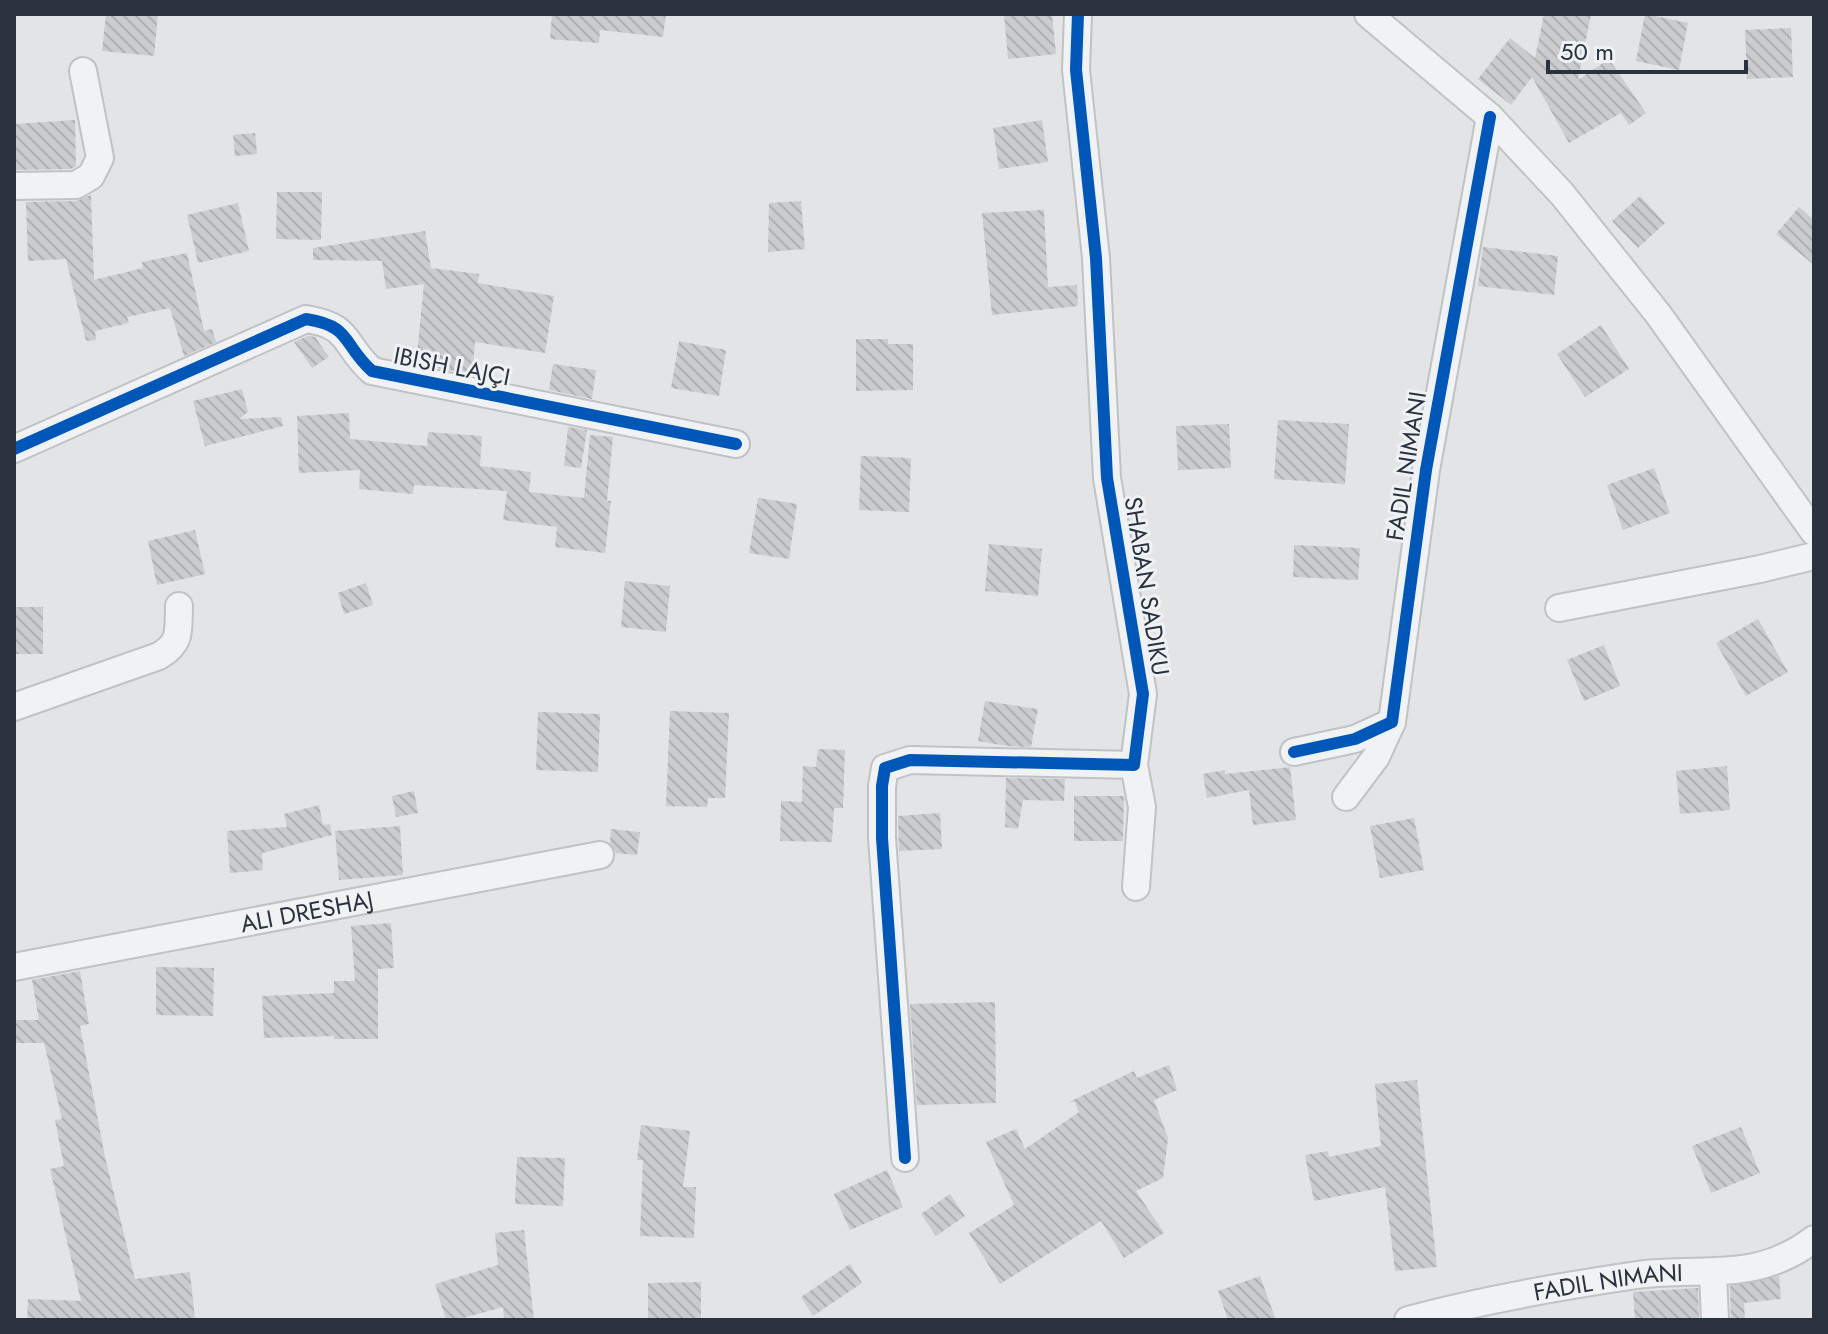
<svg xmlns="http://www.w3.org/2000/svg" width="1828" height="1334" font-family="Jost,sans-serif">
<defs>
<pattern id="building-back-hatch" width="6" height="6" patternUnits="userSpaceOnUse" patternTransform="scale(2)"><rect width="6" height="6" fill="#caccce"/><path d="M-1 5l2 2M0 0l6 6M5-1l2 2" fill="none" stroke="#aeb0b2"/></pattern>
</defs>
<rect width="100%" height="100%" fill="#e2e4e6"/>
<!-- building -->
<g fill="url(#building-back-hatch)">
<path d="M106 14H158L154 56 102 51Z"/>
<path d="M552 14H666L663 37 600 30 599 43 550 39Z"/>
<path d="M1004 14H1052L1056 54 1008 59Z"/>
<path d="M1544 14H1591L1578 80 1609 59 1646 113 1629 125 1621 113 1569 143 1532 77 1511 105 1478 79 1510 38 1535 58Z"/>
<path d="M1645 14 1688 23 1679 70 1636 61Z"/>
<path d="M1791 28 1793 77 1747 79 1745 30Z"/>
<path d="M75 120 76 166 71 169 14 170V124Z"/>
<path d="M1042 120 1048 162 999 169 993 128Z"/>
<path d="M255 133 257 154 235 156 233 135Z"/>
<path d="M277 192H322L321 240 276 239Z"/>
<path d="M91 195 94 280 143 268 142 262 187 253 204 331 212 329 216 342 184 356 170 308 127 317 129 323 95 331 96 340 86 341 66 259 28 261 26 202 76 201Z"/>
<path d="M1640 196 1665 223 1638 248 1612 221Z"/>
<path d="M801 201 805 249 768 252 769 203Z"/>
<path d="M238 203 249 251 198 263 187 215Z"/>
<path d="M1799 207 1814 220V265L1776 234Z"/>
<path d="M1044 210 1048 287 1077 285 1078 306 992 315 982 213Z"/>
<path d="M425 231 431 268 479 274 478 283 554 296 545 353 475 342 472 375 416 364 424 284 386 289 382 261 313 260V248Z"/>
<path d="M1483 247 1558 256 1554 295 1478 286Z"/>
<path d="M1601 325 1629 369 1585 397 1557 354Z"/>
<path d="M308 336 315 337 329 357 312 368 294 342Z"/>
<path d="M856 339H888V344H913V390L856 391Z"/>
<path d="M679 341 726 350 719 396 671 388Z"/>
<path d="M553 364 596 370 592 399 549 390Z"/>
<path d="M242 389 248 412 239 419 281 417 283 426 205 446 193 401Z"/>
<path d="M349 413 350 439 427 446 428 432 482 436 480 466 531 472 529 492 584 498 590 435 613 437 607 501H611L605 553 555 547 557 527 503 520 507 491 414 485 413 494 359 489 360 470 299 473 297 416Z"/>
<path d="M1278 420 1349 424 1345 484 1274 479Z"/>
<path d="M1229 424 1231 468 1178 470 1176 426Z"/>
<path d="M568 427 587 430 581 468 564 466Z"/>
<path d="M861 456 911 458 909 512 859 510Z"/>
<path d="M1654 468 1670 513 1623 530 1607 485Z"/>
<path d="M758 498 797 504 789 559 749 553Z"/>
<path d="M195 530 205 574 157 585 148 541Z"/>
<path d="M989 544 1042 549 1038 596 985 591Z"/>
<path d="M1294 545 1360 548 1358 580 1293 577Z"/>
<path d="M625 581 670 586 666 632 621 627Z"/>
<path d="M366 583 373 605 344 614 338 593Z"/>
<rect x="14" y="607" width="29" height="47"/>
<path d="M1758 619 1788 672 1746 696 1716 643Z"/>
<path d="M1604 645 1620 686 1584 701 1567 660Z"/>
<path d="M985 701 1038 709 1031 747 1007 746 978 741Z"/>
<path d="M670 711 729 713 725 798H708L707 807 666 806Z"/>
<path d="M538 712 600 714 598 772 536 770Z"/>
<path d="M818 749 845 750 843 808H834L832 842 780 841 781 801 802 802 803 766 816 767Z"/>
<path d="M1727 766 1730 810 1680 814 1676 771Z"/>
<path d="M1290 767 1296 820 1253 825 1249 790 1207 798 1203 774 1225 770V774Z"/>
<path d="M1006 778 1065 779 1064 801 1023 800 1018 829 1005 827Z"/>
<path d="M414 791 418 813 396 817 392 796Z"/>
<path d="M1074 796H1124L1123 841H1074Z"/>
<path d="M319 805 323 825 330 824 332 835 262 853 263 870 230 873 227 831 287 827 284 814Z"/>
<path d="M940 813 942 849 899 851 898 816Z"/>
<path d="M1414 818 1424 870 1380 878 1370 826Z"/>
<path d="M400 826 403 875 339 880 335 831Z"/>
<path d="M611 829 640 832 637 855 616 853 610 843Z"/>
<path d="M391 923 394 968 378 969V1039H334V1036L264 1038 262 996 334 993V981H355L351 926Z"/>
<path d="M156 967 214 968 213 1016 156 1015Z"/>
<path d="M80 971 89 1024 80 1026 105 1157 135 1279 190 1272 195 1320H27L28 1299 81 1301 50 1169 64 1166 55 1120 62 1119 44 1043H14V1020H39L32 980Z"/>
<path d="M995 1002 996 1103 917 1105 910 1004Z"/>
<path d="M1169 1065 1177 1090 1154 1100 1168 1138 1163 1178 1136 1191 1164 1233 1124 1258 1101 1221 1000 1284 969 1233 1014 1205 986 1142 1016 1129 1025 1149 1079 1112 1075 1103 1077 1102H1069L1134 1071 1137 1078Z"/>
<path d="M1417 1080 1437 1267 1395 1271 1385 1187 1314 1201 1305 1155 1328 1151 1329 1157 1381 1146 1375 1084Z"/>
<path d="M641 1125 690 1131 683 1187H696L694 1238 640 1236 643 1160H637Z"/>
<path d="M1741 1127 1760 1173 1711 1193 1692 1146Z"/>
<path d="M517 1157 565 1158 563 1206 515 1204Z"/>
<path d="M887 1170 903 1207 850 1230 834 1194Z"/>
<path d="M950 1194 965 1216 936 1236 921 1214Z"/>
<path d="M524 1230 534 1320H504L503 1307 456 1320H446L435 1284 498 1265 495 1233Z"/>
<path d="M850 1264 862 1283 813 1316 801 1297Z"/>
<path d="M1260 1276 1276 1320H1228L1218 1291Z"/>
<path d="M1779 1276 1781 1299 1744 1303 1745 1320H1731L1730 1286Z"/>
<path d="M701 1282V1320H648V1283Z"/>
<path d="M1698 1288 1699 1320H1635L1633 1292Z"/>
</g>
<g fill="none" stroke-linecap="round" stroke-linejoin="round">
<defs>
<g id="street">
<path d="M1368 14 1490 117 1562 194 1658 314 1814 532"/>
<path d="M14 186 76 185 91 176 100 158 83 71"/>
<path d="M14 449 306 319C352 326 342 344 372 371L736 444"/>
<path d="M1559 608 1760 569 1814 556"/>
<path d="M14 707 159 656C182 642 178 631 179 606"/>
<path d="M1294 752 1355 739 1392 722 1426 470 1490 117"/>
<path d="M1134 765 1142 807 1136 887"/>
<path d="M1346 797 1376 757 1392 722"/>
<path id="s1" d="M14 967 600 855"/>
<path d="M905 1158 882 838V786L885 768 910 760 1134 765 1143 694 1107 478 1096 258 1076 70 1078 14"/>
<path d="M1713 1273 1715 1320"/>
<path id="s2" d="M1408 1320C1482 1300 1562 1286 1637 1275 1704 1266 1755 1284 1814 1239"/>
</g>
</defs>
<!-- street casing -->
<use href="#street" stroke="#c0c2c4" stroke-width="30"/>
<!-- street -->
<use href="#street" stroke="#f0f2f3" stroke-width="26"/>
<defs>
<g id="cycleway">
<path d="M14 449 306 319C352 326 342 344 372 371L736 444"/>
<path d="M1294 752 1355 739 1392 722 1426 470 1490 117"/>
<path d="M905 1158 882 838V786L885 768 910 760 1134 765 1143 694 1107 478 1096 258 1076 70 1078 14"/>
</g>
</defs>
<!-- cycleway casing -->
<use href="#cycleway" stroke="#eff2f5" stroke-width="17"/>
<!-- cycleway -->
<use href="#cycleway" stroke="#0057b8" stroke-width="12"/>
</g>
<g text-anchor="middle" dominant-baseline="central" stroke-width="6" stroke-linejoin="round" paint-order="stroke">
<!-- street labels -->
<g font-size="24" fill="#2a323e" stroke="#eff2f5">
<text transform="translate(452 366) rotate(11)">IBISH LAJÇI</text>
<text transform="translate(1406 466) rotate(-81)">FADIL NIMANI</text>
<text transform="translate(1147 586) rotate(81)">SHABAN SADIKU</text>
<text stroke="none"><textPath href="#s1" startOffset="298">ALI DRESHAJ</textPath></text>
<text stroke="none"><textPath href="#s2" startOffset="204">FADIL NIMANI</textPath></text>
</g>
</g>
<!-- border -->
<rect width="1828" height="1334" fill="none" stroke="#2a323e" stroke-width="32"/>
<!-- scale -->
<path d="M1548 60v12h198v-12" fill="none" stroke="#2a323e" stroke-width="4"/>
<text x="1560" y="60" font-size="24" fill="#2a323e" stroke="#eff2f5" stroke-width="6" paint-order="stroke">50 m</text>
</svg>
